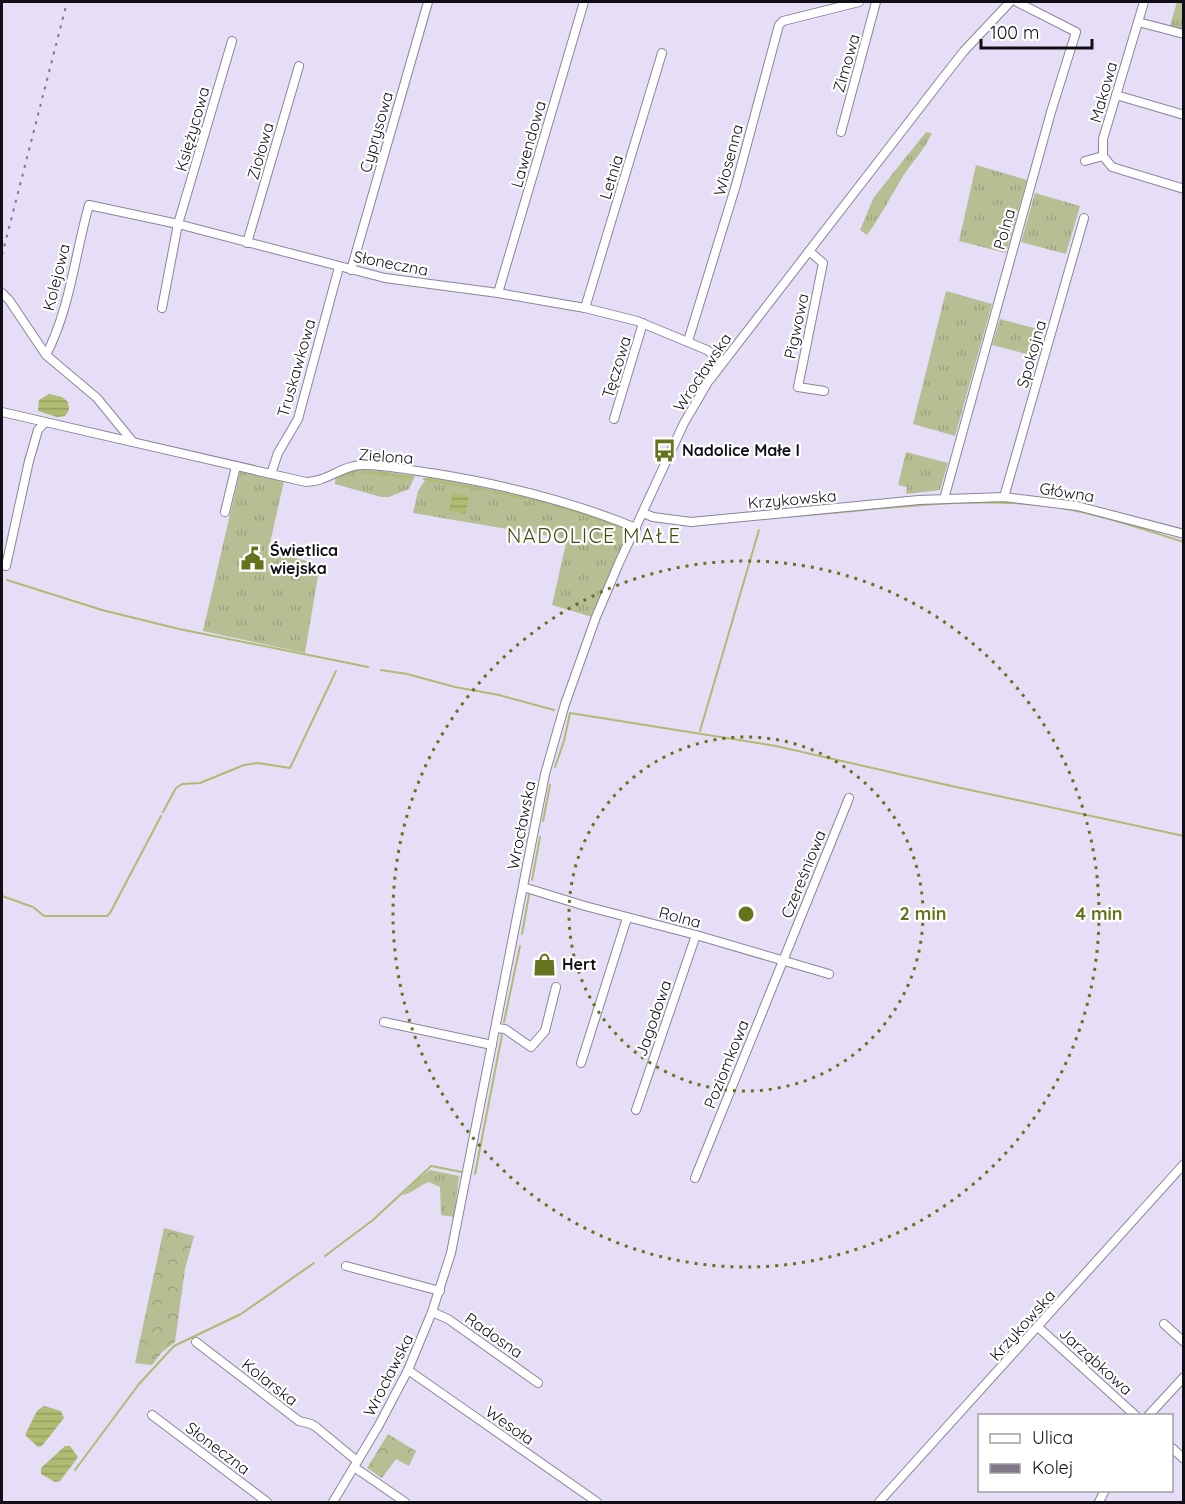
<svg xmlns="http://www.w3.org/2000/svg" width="1185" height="1504" font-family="Quicksand,sans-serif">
<defs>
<pattern id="grass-tufts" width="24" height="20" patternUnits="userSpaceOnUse" patternTransform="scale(1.5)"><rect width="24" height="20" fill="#b6bf93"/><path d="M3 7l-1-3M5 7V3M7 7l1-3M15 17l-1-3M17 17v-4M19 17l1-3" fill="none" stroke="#9ba37e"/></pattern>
<pattern id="forest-crowns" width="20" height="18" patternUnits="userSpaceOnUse" patternTransform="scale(1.5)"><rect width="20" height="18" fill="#b6bf93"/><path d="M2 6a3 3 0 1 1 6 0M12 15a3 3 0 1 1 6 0" fill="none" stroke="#9ba37e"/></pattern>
<pattern id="water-rules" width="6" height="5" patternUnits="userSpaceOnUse" patternTransform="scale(1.5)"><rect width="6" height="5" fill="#aebb70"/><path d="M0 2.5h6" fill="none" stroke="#95a060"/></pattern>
</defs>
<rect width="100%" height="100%" fill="#e6def7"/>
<!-- grass -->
<g fill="url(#grass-tufts)">
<path d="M1177 2H1183V30L1170 26Z"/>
<path d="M926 132 932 133C925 149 914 160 905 173 892 194 881 216 867 235L860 230 874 197Z"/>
<path d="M976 165 1027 180 1006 253 959 241Z"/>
<path d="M1035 193 1080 206 1066 254 1021 242Z"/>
<path d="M946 291 992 304 955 436 913 424Z"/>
<path d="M1000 319 1045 331 1038 357 992 345Z"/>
<path d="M906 452 948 463 940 490 906 494 907 487 898 485Z"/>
<path d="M354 469H368L415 476 409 489 389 497H381L335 484V477Z"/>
<path d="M240 471 284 481 268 552 320 564 305 653 203 631Z"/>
<path d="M427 477C482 486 535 498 588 515 602 519 621 521 628 534L592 617 552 605 567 539 413 513 418 491Z"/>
<path d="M430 1170 459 1176 454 1217 441 1215 440 1187 429 1182C419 1185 412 1194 402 1195L418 1179Z"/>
</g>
<!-- forest -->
<g fill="url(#forest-crowns)">
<path d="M164 1228 194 1236 185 1269 175 1342 162 1352 152 1365 135 1363Z"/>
<path d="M388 1434 416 1451 409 1466 396 1459 382 1478 367 1468Z"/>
</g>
<!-- water -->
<g fill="url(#water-rules)">
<path d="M49 394 62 397 68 402 69 410 65 416 57 417 38 411 39 400Z"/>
<path d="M453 493 469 497 465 514 449 510Z"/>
<path d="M44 1406 61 1411 64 1418 42 1446 38 1447 25 1435 37 1411Z"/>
<path d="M65 1446H70L78 1457 60 1481 55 1482 41 1474V1468Z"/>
</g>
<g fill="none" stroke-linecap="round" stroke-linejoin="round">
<!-- stream -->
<g stroke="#aebb70" stroke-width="2">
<path d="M363 472 412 477"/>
<path d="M337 477 355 471"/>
<path d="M424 479 486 490"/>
<path d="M494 492 525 498"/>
<path d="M532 500 548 504"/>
<path d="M554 505 622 527"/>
<path d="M778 517C869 512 964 494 1056 507 1099 514 1142 529 1184 542"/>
<path d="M7 580 102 610 179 629 368 667"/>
<path d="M381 670 407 674 455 687 499 695 554 710"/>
<path d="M700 731 759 530"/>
<path d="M555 767 564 741 570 713 776 746 947 785 1184 836"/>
<path d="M163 812 176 788 182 784 200 783 244 765 258 763 290 768 336 671"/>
<path d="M543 821 550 785"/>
<path d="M532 880 540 837"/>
<path d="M2 896 33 907 44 916H107L110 913 161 816"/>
<path d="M522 934 529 895"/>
<path d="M504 1022 520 946"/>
<path d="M475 1174 502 1035"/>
<path d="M325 1256 373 1220 429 1168 431 1166 462 1172"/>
<path d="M75 1470 139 1384 174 1346 241 1314 314 1263"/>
</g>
<defs>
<g id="minor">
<path d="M1144 2 1103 139V156L1112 167 1184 189"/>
<path d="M1138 22 1184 34"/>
<path d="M1116 95 1184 115"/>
<path d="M841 132 876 2"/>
<path d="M1085 161 1103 156"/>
<path d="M247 243 299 66"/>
<path d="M809 251 823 263 798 387 824 391"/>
<path d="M351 270 428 2"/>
<path d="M2 293 9 300 46 355 97 398 133 442"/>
<path d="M498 293 584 2"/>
<path d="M162 308 178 224 232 41"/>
<path d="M585 308 662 53"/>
<path d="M688 341 736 185 779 25 783 21 859 2"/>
<path d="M46 355C70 309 75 254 89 205L178 224 385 278 498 293 585 308 637 321 707 350 723 362"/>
<path d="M2 412 306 482C327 482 342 465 363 465 385 465 409 470 431 473 501 484 571 501 636 528"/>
<path d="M614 419 643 323"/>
<path d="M271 474 278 453 298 419 339 267"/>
<path d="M1004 497 1084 218"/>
<path d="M944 499 1051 112 1076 32 1017 2"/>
<path d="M225 512 236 466"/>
<path d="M643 513 653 517 691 522 919 500 1004 497 1077 506 1184 534"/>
<path d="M6 566 29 461 38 430 45 422"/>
<path d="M523 887 585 906 696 935 829 974"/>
<path d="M384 1022 492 1045"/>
<path d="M496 1028 505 1029 531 1047 545 1031 556 987"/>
<path d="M581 1063 627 918"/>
<path d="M636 1110 696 935"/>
<path d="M695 1178 849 798"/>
<path d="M346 1266 440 1291"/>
<path d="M432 1312 448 1319 538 1383"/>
<path d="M1164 1324 1184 1342"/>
<path d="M1038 1327 1136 1416"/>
<path d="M196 1342 299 1421 311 1424 316 1427 357 1461"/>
<path d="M408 1370 597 1502"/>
<path d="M152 1415 267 1502"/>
<path d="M1148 1416 1184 1377"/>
<path d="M1172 1448 1184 1459"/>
<path d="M354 1467 405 1502"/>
<path d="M333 1502 379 1425 408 1370 432 1312 451 1253 545 774 565 704 596 617 619 563 684 423 708 382 942 79 964 51 1010 2"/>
<path d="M879 1502 1184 1164"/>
<path d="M1099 1502 1105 1490"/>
</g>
</defs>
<!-- minor casing -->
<use href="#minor" stroke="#8c849b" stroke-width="10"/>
<!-- minor -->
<use href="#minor" stroke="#fff" stroke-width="8"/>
<!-- rail -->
<path stroke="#7e7889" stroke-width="2" stroke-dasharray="3 6" stroke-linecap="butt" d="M2 255 67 2"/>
</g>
<!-- distance rings -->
<g fill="none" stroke="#67721d" stroke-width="3" stroke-dasharray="3 6">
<circle cx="746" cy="914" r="177"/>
<circle cx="746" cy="914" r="353"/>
</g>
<!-- icons -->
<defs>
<symbol id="bus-bare" viewBox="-9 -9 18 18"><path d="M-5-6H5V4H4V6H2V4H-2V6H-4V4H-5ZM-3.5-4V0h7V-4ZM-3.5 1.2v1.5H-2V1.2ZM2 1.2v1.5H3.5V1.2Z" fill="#67721d" stroke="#fff" stroke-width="2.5" paint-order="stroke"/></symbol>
<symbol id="civic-bare" viewBox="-9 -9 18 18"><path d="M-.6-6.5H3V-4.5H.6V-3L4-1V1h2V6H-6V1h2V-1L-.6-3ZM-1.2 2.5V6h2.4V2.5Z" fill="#67721d" stroke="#fff" stroke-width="2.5" paint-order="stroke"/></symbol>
<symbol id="shop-bare" viewBox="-9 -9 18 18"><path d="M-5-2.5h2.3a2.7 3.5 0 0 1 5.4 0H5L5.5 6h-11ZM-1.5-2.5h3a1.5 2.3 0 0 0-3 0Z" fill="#67721d" stroke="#fff" stroke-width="2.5" paint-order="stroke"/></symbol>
</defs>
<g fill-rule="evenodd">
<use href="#bus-bare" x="648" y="434" width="33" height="33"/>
<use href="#civic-bare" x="236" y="542" width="33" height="33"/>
<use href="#shop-bare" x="528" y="948" width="33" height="33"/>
</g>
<g text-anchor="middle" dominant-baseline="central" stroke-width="4.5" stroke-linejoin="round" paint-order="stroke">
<!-- street labels -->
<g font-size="16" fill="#110e16" stroke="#fff">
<text transform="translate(846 63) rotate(-74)">Zimowa</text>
<text transform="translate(1103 92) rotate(-74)">Makowa</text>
<text transform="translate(192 129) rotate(-74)">Księżycowa</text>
<text transform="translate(376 132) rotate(-74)">Cyprysowa</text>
<text transform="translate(528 144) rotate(-74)">Lawendowa</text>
<text transform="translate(260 151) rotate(-74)">Ziołowa</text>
<text transform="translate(728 160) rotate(-75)">Wiosenna</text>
<text transform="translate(611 177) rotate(-73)">Letnia</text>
<text transform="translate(1004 229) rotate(-74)">Polna</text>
<text transform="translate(391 263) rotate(11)">Słoneczna</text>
<text transform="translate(56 277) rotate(-76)">Kolejowa</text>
<text transform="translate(796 326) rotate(-78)">Pigwowa</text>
<text transform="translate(1031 354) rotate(-74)">Spokojna</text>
<text transform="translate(616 367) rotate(-73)">Tęczowa</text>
<text transform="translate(296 368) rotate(-74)">Truskawkowa</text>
<text transform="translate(702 372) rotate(-56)">Wrocławska</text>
<text transform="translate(386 456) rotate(4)">Zielona</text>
<text transform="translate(1067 492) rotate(9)">Główna</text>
<text transform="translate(792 499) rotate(-5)">Krzykowska</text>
<text transform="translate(521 825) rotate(-79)">Wrocławska</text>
<text transform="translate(803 874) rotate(-68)">Czereśniowa</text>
<text transform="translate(680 917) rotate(15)">Rolna</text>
<text transform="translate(653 1018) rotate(-71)">Jagodowa</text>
<text transform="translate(726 1064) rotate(-68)">Poziomkowa</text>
<text transform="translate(1022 1325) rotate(-48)">Krzykowska</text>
<text transform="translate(494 1335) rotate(35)">Radosna</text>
<text transform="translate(1096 1361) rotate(42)">Jarząbkowa</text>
<text transform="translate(388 1375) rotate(-63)">Wrocławska</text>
<text transform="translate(270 1382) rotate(38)">Kolarska</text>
<text transform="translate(510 1425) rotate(35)">Wesoła</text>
<text transform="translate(218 1448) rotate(37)">Słoneczna</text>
</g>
<!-- poi labels -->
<g font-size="16" font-weight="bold" fill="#110e16" stroke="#fff" text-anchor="start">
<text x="682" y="450">Nadolice Małe I</text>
<text x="270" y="550">Świetlica<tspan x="270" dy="18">wiejska</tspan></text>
<text x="562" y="964">Hert</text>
</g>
<!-- quarter labels -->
<g font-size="20" letter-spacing="1.5" fill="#444c11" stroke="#fff">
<text x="594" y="535">NADOLICE MAŁE</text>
</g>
</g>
<circle cx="746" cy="914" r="9" fill="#67721d" stroke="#fff" stroke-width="3"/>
<g font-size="18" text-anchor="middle" font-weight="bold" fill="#67721d" stroke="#fff" stroke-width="4.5" stroke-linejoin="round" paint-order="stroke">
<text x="923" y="920">2 min</text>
<text x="1099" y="920">4 min</text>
</g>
<!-- border -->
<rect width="1185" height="1504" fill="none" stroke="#110e16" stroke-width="6"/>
<!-- legend -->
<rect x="978" y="1414" width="195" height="78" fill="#ffffff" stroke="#a09fa2" stroke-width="1.5"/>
<rect x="990" y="1434" width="30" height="9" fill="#ffffff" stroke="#a09fa2" stroke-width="1.5"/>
<text x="1032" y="1444" font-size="18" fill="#110e16">Ulica</text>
<rect x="990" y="1464" width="30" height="9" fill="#7e7889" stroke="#a09fa2" stroke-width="1.5"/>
<text x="1032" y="1474" font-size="18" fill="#110e16">Kolej</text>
<!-- scale -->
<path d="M981 39v9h111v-9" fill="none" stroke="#110e16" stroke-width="3"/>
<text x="990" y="39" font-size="18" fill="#110e16" stroke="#ffffff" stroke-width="4.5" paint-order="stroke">100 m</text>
</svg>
